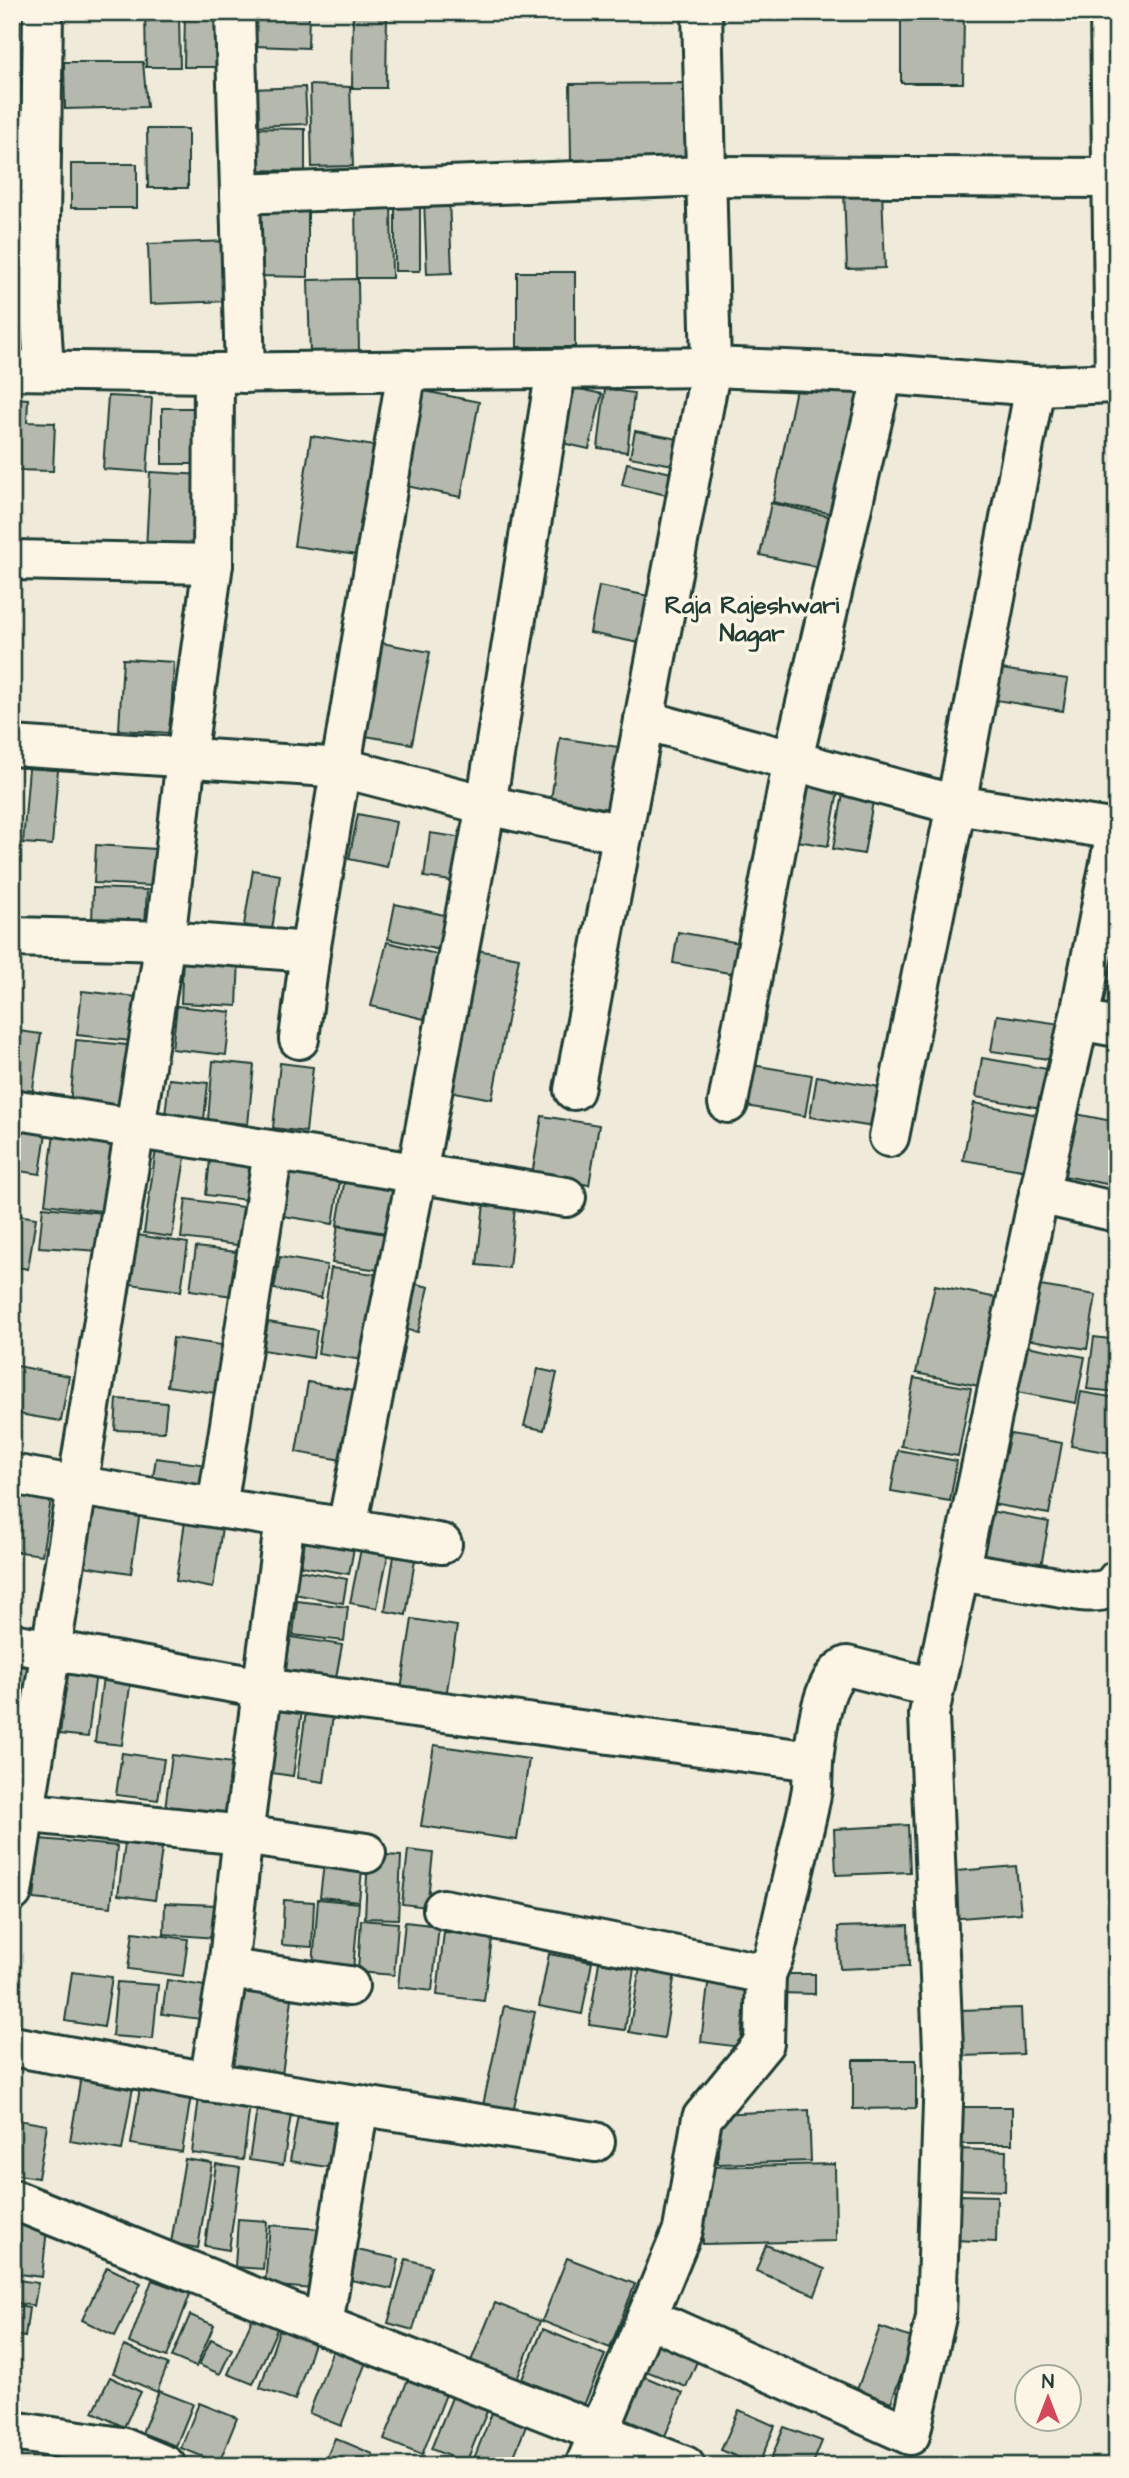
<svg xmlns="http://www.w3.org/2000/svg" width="1129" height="2478" font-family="'Architects Daughter',sans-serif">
<rect width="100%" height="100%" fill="#efeada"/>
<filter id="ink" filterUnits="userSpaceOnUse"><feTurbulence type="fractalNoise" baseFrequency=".0143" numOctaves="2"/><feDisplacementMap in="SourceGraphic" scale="14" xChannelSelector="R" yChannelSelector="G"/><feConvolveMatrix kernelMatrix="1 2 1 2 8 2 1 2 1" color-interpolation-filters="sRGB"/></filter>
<g filter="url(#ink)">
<!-- building -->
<g fill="#b5b9ad" stroke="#1f3d34" stroke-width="2">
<path d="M145 12H179L180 67H146Z"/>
<path d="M185 12H218V67H184Z"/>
<path d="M255 12H309L308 48 254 46Z"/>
<path d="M901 12H964L963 83H901Z"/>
<path d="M353 13H387L386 88H352Z"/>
<path d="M64 62H143L147 107 65 109Z"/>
<path d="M686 83 687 159 571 160 570 84Z"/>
<path d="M310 85 350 87 353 166 312 167Z"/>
<path d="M305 87 307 124 252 126 251 89Z"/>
<path d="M254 128 305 129V171L253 170Z"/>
<path d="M147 129H188V188H148Z"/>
<rect x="71" y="164" width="66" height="44"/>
<path d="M882 190 885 268 847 269 844 191Z"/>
<path d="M355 199H391L392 278H356Z"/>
<path d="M449 199 452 273 427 274 424 200Z"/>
<rect x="395" y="200" width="25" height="71"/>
<path d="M258 203H308V277L258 276Z"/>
<path d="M228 241 230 301 150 304 148 244Z"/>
<rect x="517" y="272" width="58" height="75"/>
<path d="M358 279 359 355 310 356 308 280Z"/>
<path d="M799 374 860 387 834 514 773 502Z"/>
<path d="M575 388 602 394 589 449 562 443Z"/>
<path d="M605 389 634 393 627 452 598 448Z"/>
<path d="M424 391 479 402 461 497 406 486Z"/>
<path d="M108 396 152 398 147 472 103 469Z"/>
<path d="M12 398 28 399 27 422 55 423 53 471 12 470Z"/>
<rect x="162" y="408" width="37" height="56"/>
<path d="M635 431 689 441 684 467 630 457Z"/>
<path d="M311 436 381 447 364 556 294 546Z"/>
<path d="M627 463 676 474 671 496 622 485Z"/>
<path d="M150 472 203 475 199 552 146 550Z"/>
<path d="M771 503 833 517 822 568 760 555Z"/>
<path d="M599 586 654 597 644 644 590 633Z"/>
<path d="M371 641 430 652 412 744 354 734Z"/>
<path d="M123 659 174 662 170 733 119 730Z"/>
<path d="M1001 669 1068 679 1063 711 996 700Z"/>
<path d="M560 738 625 748 616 810 551 800Z"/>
<path d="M29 768 58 770 52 845 23 843Z"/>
<path d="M809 774 840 780 828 846 797 841Z"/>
<path d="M845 783 875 789 864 854 833 849Z"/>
<path d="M358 814 396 822 387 867 349 859Z"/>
<path d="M430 833 464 838 458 882 424 877Z"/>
<path d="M96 845 155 849 153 886 94 883Z"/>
<path d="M253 870 280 875 272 930 244 925Z"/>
<path d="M93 888 147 890 145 925 92 923Z"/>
<path d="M395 904 453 917 445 951 388 939Z"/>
<path d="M678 932 740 943 735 974 673 963Z"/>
<path d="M387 942 440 955 424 1019 371 1006Z"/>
<path d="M472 949 519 958 492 1099 444 1090Z"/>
<path d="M183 955 239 957 237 1006 181 1003Z"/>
<path d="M82 991 145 998 140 1042 77 1035Z"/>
<path d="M177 1006 231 1012 226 1055 172 1049Z"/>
<path d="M997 1015 1061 1024 1056 1060 991 1051Z"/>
<path d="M12 1030 41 1034 32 1095 12 1092Z"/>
<path d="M76 1040 137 1046 132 1110 70 1104Z"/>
<path d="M982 1058 1047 1069 1041 1108 976 1097Z"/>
<path d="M213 1061 254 1065 248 1124 208 1120Z"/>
<path d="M280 1063 313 1067 306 1132 273 1128Z"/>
<path d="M752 1065 812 1075 805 1116 746 1106Z"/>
<path d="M817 1076 880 1087 874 1127 810 1117Z"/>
<path d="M169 1079 208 1083 204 1119 165 1116Z"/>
<path d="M974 1103 1038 1115 1028 1171 963 1160Z"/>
<path d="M1076 1114 1117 1122V1186L1064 1176Z"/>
<path d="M542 1116 599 1125 589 1185 532 1175Z"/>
<path d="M12 1121 47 1126 40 1174 12 1170Z"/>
<path d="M55 1125 117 1133 108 1212 45 1204Z"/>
<path d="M157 1142 187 1146 172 1237 144 1233Z"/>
<path d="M211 1151 260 1156 255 1201 206 1195Z"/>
<path d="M290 1166 341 1174 333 1224 283 1216Z"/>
<path d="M346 1172 402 1181 393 1234 337 1225Z"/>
<path d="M485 1195 516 1198 509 1268 477 1265Z"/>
<path d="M186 1199 250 1208 244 1246 181 1238Z"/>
<path d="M43 1207 103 1213 100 1251 39 1247Z"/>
<path d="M12 1214 36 1218 28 1269 12 1266Z"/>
<path d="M338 1226 385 1234 379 1270 332 1263Z"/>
<path d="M137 1235 188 1243 181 1291 130 1284Z"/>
<path d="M196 1247 245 1253 240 1297 190 1290Z"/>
<path d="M280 1257 327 1265 321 1298 274 1289Z"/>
<path d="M331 1268 375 1274 363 1360 318 1353Z"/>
<path d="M408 1282 429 1287 418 1332 398 1328Z"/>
<path d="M935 1285 997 1298 979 1386 916 1373Z"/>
<path d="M1034 1285 1096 1295 1087 1349 1025 1339Z"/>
<path d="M268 1322 317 1330 313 1358 263 1350Z"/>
<path d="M1094 1337 1117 1340V1392L1087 1389Z"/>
<path d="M173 1338 229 1346 223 1394 167 1386Z"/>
<path d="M1021 1345 1085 1357 1076 1403 1011 1391Z"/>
<path d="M12 1365 69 1376 61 1421 12 1413Z"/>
<path d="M538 1369 557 1373 544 1430 524 1426Z"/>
<path d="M914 1378 971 1388 958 1456 901 1446Z"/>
<path d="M308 1382 360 1391 348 1461 296 1452Z"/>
<path d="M1081 1392 1117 1398V1454L1071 1446Z"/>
<path d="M117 1399 167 1403 164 1432 115 1430Z"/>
<path d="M1005 1433 1062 1443 1049 1514 992 1504Z"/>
<path d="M898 1450 957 1461 950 1501 891 1491Z"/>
<path d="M156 1458 207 1465 203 1491 152 1483Z"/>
<path d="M14 1487 52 1493 42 1555 12 1551Z"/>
<path d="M93 1497 141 1504 131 1573 83 1566Z"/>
<path d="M984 1510 1049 1522 1041 1566 976 1554Z"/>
<path d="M186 1515 223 1521 213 1588 176 1581Z"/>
<path d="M306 1535 355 1543 349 1574 301 1566Z"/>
<path d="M361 1549 388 1555 377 1608 350 1603Z"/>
<path d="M395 1550 416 1554 406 1615 385 1611Z"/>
<path d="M298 1570 347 1579 343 1603 294 1594Z"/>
<path d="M297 1601 348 1607 344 1641 293 1635Z"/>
<path d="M412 1619 457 1626 446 1697 401 1690Z"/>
<path d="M291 1637 342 1645 336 1678 285 1670Z"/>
<path d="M12 1658 30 1661 22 1729 12 1728Z"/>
<path d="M68 1668 96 1672 88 1737 60 1734Z"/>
<path d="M103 1676 131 1679 122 1745 95 1742Z"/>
<path d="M273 1707 302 1710 293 1776 265 1772Z"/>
<path d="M306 1711 333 1715 324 1782 297 1778Z"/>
<path d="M434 1745 529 1759 517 1840 421 1826Z"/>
<path d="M122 1753 164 1759 158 1800 116 1795Z"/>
<path d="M172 1755 233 1763 226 1823 164 1816Z"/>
<path d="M908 1825 910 1872 836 1875 834 1829Z"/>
<path d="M40 1839 117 1846 111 1907 34 1899Z"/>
<path d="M125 1843 162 1848 155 1900 118 1895Z"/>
<path d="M408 1850 433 1853 427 1907 402 1904Z"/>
<path d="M368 1854 401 1856 398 1919 365 1918Z"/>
<path d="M325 1855 363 1859 359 1901 320 1897Z"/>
<path d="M1016 1866 1021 1913 949 1919 945 1872Z"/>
<path d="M318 1899 359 1903 353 1970 313 1967Z"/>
<path d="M284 1900 314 1902 312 1947 282 1945Z"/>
<path d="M165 1903 218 1905 216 1938 164 1934Z"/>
<path d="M361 1920 398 1923 394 1975 358 1972Z"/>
<path d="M405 1922 439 1926 432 1991 398 1987Z"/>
<path d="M908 1925 909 1966 840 1969 838 1927Z"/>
<path d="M133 1932 188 1939 183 1976 128 1969Z"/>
<path d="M444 1932 492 1938 484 2001 437 1995Z"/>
<path d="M549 1954 592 1962 582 2014 539 2006Z"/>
<path d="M599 1962 634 1968 625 2030 589 2025Z"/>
<path d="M640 1967 675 1973 664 2038 629 2032Z"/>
<path d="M72 1972 112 1977 104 2027 65 2021Z"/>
<path d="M780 1974H815V1994L780 1993Z"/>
<path d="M709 1977 748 1982 740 2047 701 2042Z"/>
<path d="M167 1980 205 1986 200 2019 162 2014Z"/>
<path d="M117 1982 158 1985 153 2039 112 2036Z"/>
<path d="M234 1983 293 1991 282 2075 223 2068Z"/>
<path d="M504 2006 535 2012 512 2117 482 2110Z"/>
<path d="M1021 2008 1023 2054 962 2056 960 2010Z"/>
<path d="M853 2060H916V2108L853 2109Z"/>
<path d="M81 2077 133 2087 122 2150 70 2141Z"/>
<path d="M141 2081 192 2089 182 2152 131 2144Z"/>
<path d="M199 2097 250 2104 243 2160 192 2153Z"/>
<path d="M259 2097 293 2102 283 2165 249 2160Z"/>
<path d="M300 2104 343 2110 333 2168 290 2161Z"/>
<rect x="956" y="2107" width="56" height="37"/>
<path d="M809 2110 811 2161 718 2164 717 2114Z"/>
<path d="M12 2119 47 2125 38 2178 12 2174Z"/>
<path d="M958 2149 1006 2151 1005 2191 956 2189Z"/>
<path d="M185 2159 212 2163 198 2248 171 2243Z"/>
<path d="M216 2164 240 2168 229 2250 205 2246Z"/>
<path d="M835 2164 836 2241 703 2244 701 2167Z"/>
<path d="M957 2195 997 2196 996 2242 955 2240Z"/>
<path d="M238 2219 267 2221 263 2269 235 2267Z"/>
<path d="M12 2224 47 2228 42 2277 12 2273Z"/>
<path d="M270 2225 318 2229 313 2289 265 2285Z"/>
<path d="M766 2245 825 2269 815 2295 756 2271Z"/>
<path d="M357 2250 399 2259 392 2289 351 2280Z"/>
<path d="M567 2258 635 2284 610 2348 542 2321Z"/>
<path d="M406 2259 431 2266 413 2330 388 2323Z"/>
<path d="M107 2267 141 2283 115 2336 82 2320Z"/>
<path d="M12 2279 38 2283 34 2306 12 2302Z"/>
<path d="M152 2280 190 2294 167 2357 129 2343Z"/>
<path d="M495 2303 540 2321 517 2379 471 2361Z"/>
<path d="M12 2305 29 2308 25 2337 12 2335Z"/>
<path d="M190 2315 214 2325 196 2367 172 2357Z"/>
<path d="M253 2317 278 2327 253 2384 228 2374Z"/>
<path d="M281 2325 316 2337 295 2400 260 2388Z"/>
<path d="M880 2327 915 2339 891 2402 857 2390Z"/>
<path d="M543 2329 605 2355 584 2405 522 2379Z"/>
<path d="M211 2339 232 2349 220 2374 199 2365Z"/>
<path d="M659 2340 699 2357 686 2387 646 2371Z"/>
<path d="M335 2345 368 2357 341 2426 309 2413Z"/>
<path d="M124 2346 168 2364 157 2392 113 2373Z"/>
<path d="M412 2369 450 2384 422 2455 384 2440Z"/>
<path d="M643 2376 683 2393 665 2436 624 2419Z"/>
<path d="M110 2377 141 2392 124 2427 93 2412Z"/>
<path d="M159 2391 193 2404 176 2446 142 2433Z"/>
<path d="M453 2395 488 2409 466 2463 431 2449Z"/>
<path d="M199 2403 237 2418 219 2463 181 2448Z"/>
<path d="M494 2408 528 2421 510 2466H471Z"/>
<path d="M739 2410 775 2426 758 2466 721 2450Z"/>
<path d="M784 2427 822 2441 812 2466H768Z"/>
<path d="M335 2438 373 2454 369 2466H323Z"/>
</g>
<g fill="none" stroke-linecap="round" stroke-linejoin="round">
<defs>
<g id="minor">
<path d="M43 12 39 289 44 370"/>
<path d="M235 12 245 373"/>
<path d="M1110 12 1115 382"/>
<path d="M240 194 706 176 1112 178"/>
<path d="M12 370 214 373 711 367 883 374 1035 386 1117 383"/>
<path d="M12 560 213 564"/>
<path d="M644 720 956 805 1117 830"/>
<path d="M12 746 343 768 486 805 623 834"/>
<path d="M12 937 165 941 310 952"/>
<path d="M1079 1020 1117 1027"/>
<path d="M299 1039 310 952 407 370"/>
<path d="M574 1090 711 367 702 12"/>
<path d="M728 1103 793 759 883 374"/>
<path d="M12 1109 566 1197"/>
<path d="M889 1137 956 805 1035 386"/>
<path d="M1039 1194 1117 1212"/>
<path d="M12 1474C155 1501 299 1518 442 1544"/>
<path d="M217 1507 273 1152"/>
<path d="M347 1527 417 1173 486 805 556 369"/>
<path d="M959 1571 1081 1591C1094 1592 1109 1593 1117 1580"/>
<path d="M12 1643 263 1688 813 1761C816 1736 821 1678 847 1666L934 1688"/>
<path d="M12 1811 243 1835 366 1853"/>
<path d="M12 1892 165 941 186 758 213 564 214 373"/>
<path d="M443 1909 766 1974 764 2043 702 2118 683 2230 585 2466"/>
<path d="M228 1969 349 1986"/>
<path d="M766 1974 774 1956 808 1810 812 1789 813 1761"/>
<path d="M12 2046 209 2082 595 2142"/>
<path d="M209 2082 228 1969 243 1835 285 1519"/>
<path d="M12 2199 323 2325 685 2466"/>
<path d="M647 2317 910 2435 936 2317 944 2073 929 1714 1039 1194 1079 1020 1117 827"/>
<path d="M323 2325 359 2105"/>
<path d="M12 2431 121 2447 166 2466"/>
</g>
</defs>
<!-- minor casing -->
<use href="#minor" stroke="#1f3d34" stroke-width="44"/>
<!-- minor -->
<use href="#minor" stroke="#fcf5e5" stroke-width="38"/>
</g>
</g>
<g text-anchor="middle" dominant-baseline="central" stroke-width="7" stroke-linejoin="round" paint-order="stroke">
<!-- neighbourhood labels -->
<g font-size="24" font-weight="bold" fill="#1f3d34" stroke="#fcf5e5">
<text x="752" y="606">Raja Rajeshwari<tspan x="752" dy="28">Nagar</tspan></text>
</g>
</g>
<!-- margin -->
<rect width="1129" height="2478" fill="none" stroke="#fcf5e5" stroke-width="42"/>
<rect x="21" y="21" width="1087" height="2436" fill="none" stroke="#1f3d34" stroke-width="2.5" filter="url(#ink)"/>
<!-- north arrow -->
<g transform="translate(1048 2398)"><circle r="33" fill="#fcf5e5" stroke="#a4ab9e" stroke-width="2"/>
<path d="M0-5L12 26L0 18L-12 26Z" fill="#d1495b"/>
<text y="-10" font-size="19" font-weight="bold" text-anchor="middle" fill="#1f3d34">N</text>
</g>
</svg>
